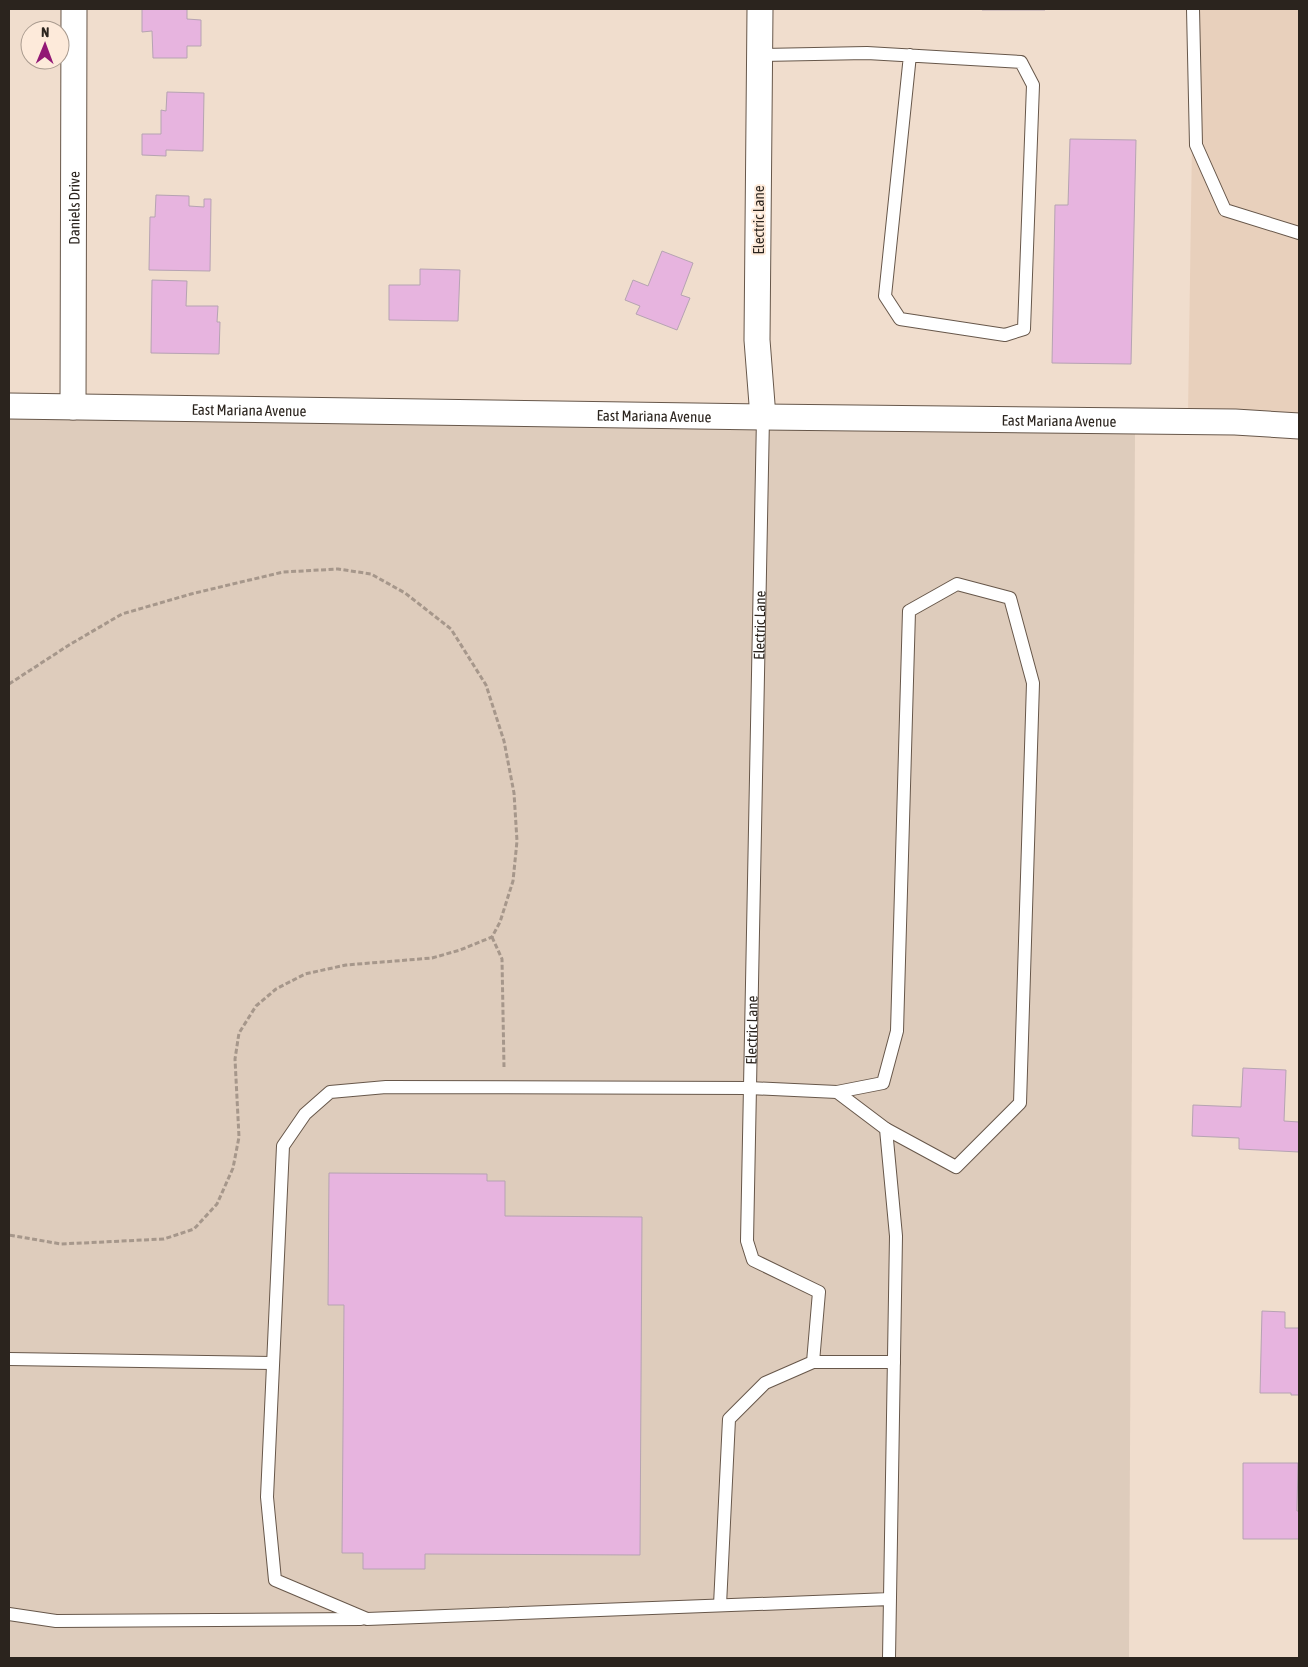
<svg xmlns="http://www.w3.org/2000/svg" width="1308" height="1667" font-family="'Asap Condensed',sans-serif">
<rect width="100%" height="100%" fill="#f0ddcd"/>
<!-- built -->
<path fill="#e8d0bc" d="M1194 9H1299V414H1188Z"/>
<!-- industrial -->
<path fill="#deccbc" d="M9 419 1135 433 1129 1658H9Z"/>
<!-- building -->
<g fill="#e7b4df" stroke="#b6a3b2">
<path d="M142 9H187V19L201 20V46H187V58H153L152 31 142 32Z"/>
<path d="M982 9H1046L1045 10H982Z"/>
<path d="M167 92 204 93 203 151 166 150V156L142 155V134H161V110L166 111Z"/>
<path d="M1070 139 1136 140 1131 364 1052 363 1055 205H1068Z"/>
<path d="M156 195 189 196V206L204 207V199H211L210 271 149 270 150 217H155Z"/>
<path d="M662 251 693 263 681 295 690 298 677 330 636 314 640 306 625 300 633 280 648 286Z"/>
<path d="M420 269 460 270 458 321 389 320V285H420Z"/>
<path d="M152 280 187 281 186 306H218L217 322H220L219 354 151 353Z"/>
<path d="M1243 1068 1286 1070 1284 1121 1299 1122V1152L1239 1149V1138L1192 1136 1193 1105 1241 1107Z"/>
<path d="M329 1173 487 1174V1181H505V1216L642 1217 640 1555 425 1554V1569H363V1553H342L344 1305H328Z"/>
<path d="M1262 1311 1285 1312V1328H1299V1395H1291V1393H1260Z"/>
<path d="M1243 1463H1298L1297 1511H1299V1539H1243Z"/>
</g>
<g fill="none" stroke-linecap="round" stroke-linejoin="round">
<defs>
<g id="lane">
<path d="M1193 9 1196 145 1225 210 1299 233"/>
<path d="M760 55 867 53 1021 62 1033 85 1024 329 1005 335 900 319 885 296 910 55"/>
<path d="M837 1092 883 1083 897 1031 909 611 957 584 1010 598 1033 683 1020 1103 956 1167 886 1129"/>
<path d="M9 1359 273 1363"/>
<path d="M813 1362H894"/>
<path id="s1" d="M720 1605 729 1419 765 1383 813 1362 819 1292 753 1260 747 1241 763 417"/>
<path d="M9 1614 56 1621 361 1619"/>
<path d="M889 1658 896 1236 886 1129 837 1092 749 1088 386 1087 330 1092 305 1114 283 1146 267 1497 275 1580 367 1619 890 1599"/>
</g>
<g id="street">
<path d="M760 9 757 340 763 417"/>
<path id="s2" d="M9 406 763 417 1235 422 1299 426"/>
<path id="s3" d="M73 407 74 9"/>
</g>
</defs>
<!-- lane casing -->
<use href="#lane" stroke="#67574a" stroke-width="14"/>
<!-- street casing -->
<use href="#street" stroke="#67574a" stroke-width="27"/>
<!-- path -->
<g stroke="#a6978b" stroke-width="3" stroke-dasharray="5 2.5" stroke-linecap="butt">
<path d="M9 684 69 645 122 614 191 594 283 572 338 569 371 574 405 593 451 629 486 685 504 741 514 793 517 841 513 881 500 922 492 937 460 950 432 958 346 965 305 974 276 989 256 1006 239 1033 235 1059 239 1137 233 1168 217 1204 194 1229 164 1239 61 1244 9 1235"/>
<path d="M492 937 502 959 504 1067"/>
</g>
<!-- lane -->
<use href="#lane" stroke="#fff" stroke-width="12"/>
<!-- street -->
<use href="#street" stroke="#fff" stroke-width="25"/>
</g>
<g text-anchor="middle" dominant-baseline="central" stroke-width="4" stroke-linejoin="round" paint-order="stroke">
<!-- street labels -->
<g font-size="15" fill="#2b241e" stroke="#fdeada">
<text stroke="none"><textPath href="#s3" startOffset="199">Daniels Drive</textPath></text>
<text transform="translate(758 220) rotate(-90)">Electric Lane</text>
<text stroke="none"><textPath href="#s2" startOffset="240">East Mariana Avenue</textPath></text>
<text stroke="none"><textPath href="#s2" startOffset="645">East Mariana Avenue</textPath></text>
<text stroke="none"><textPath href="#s2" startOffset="1050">East Mariana Avenue</textPath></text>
<text stroke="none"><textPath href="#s1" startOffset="1069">Electric Lane</textPath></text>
<text stroke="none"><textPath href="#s1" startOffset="664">Electric Lane</textPath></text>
</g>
</g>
<!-- border -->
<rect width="1308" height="1667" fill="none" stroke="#2b241e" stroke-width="20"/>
<!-- north arrow -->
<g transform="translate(45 45) rotate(1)"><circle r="24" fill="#fdeada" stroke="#a99b8f"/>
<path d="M0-4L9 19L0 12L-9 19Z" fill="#921875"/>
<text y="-8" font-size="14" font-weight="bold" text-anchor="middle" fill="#2b241e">N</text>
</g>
</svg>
